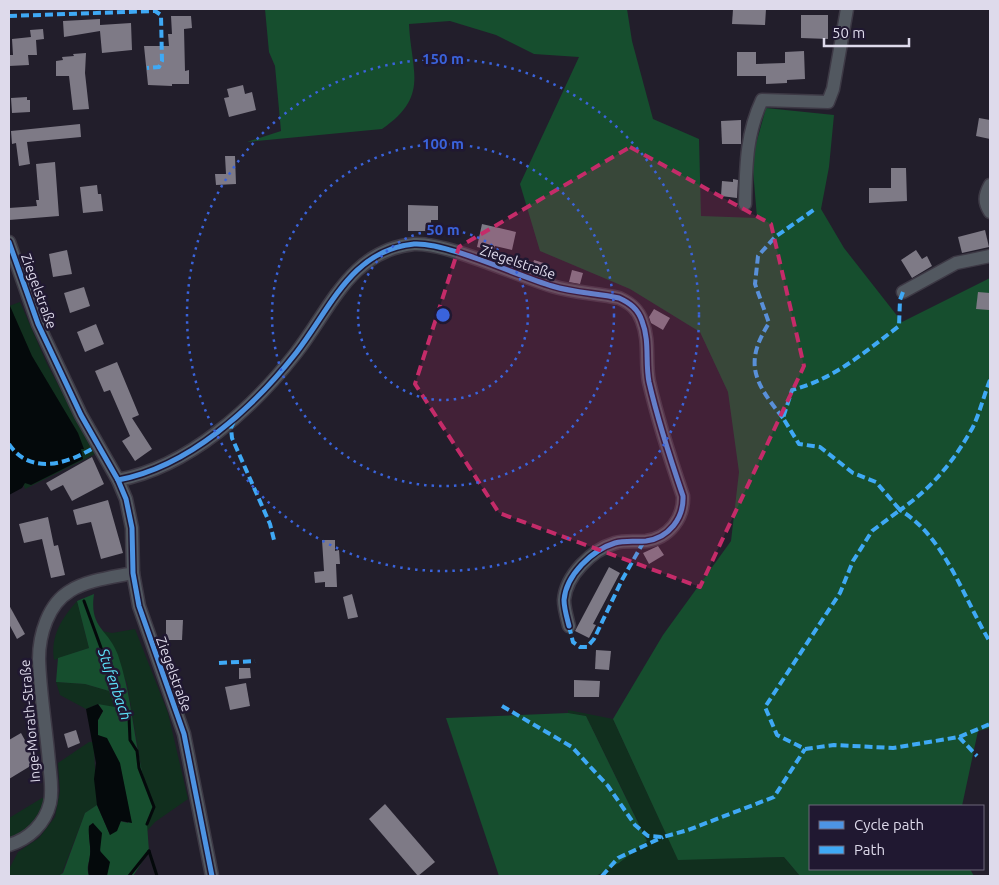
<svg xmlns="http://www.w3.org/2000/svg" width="999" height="885" font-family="Ubuntu,sans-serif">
<rect width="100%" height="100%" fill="#221e2b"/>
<!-- green -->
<g fill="#112f1e">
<path d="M20 302 47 364 95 454 25 489 24 486 9 476V306Z"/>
<path d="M77 601 89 648 54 660C50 636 62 618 77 601Z"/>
<path d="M135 629 168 713 188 799 155 822 147 831V824L154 807 142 772 127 683 102 631 112 633Z"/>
<path d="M56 682 85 684 109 691 115 708 98 704 86 709 60 695Z"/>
<path d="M568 710 613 719 678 859 784 857 800 876H596L619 863 647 840 586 716 568 713Z"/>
<path d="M89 742H93L94 750 97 805 85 813 62 873 58 876H9V869L18 852 39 838 55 817 60 791 58 763Z"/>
<path d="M42 798 45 799C37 819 29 830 9 839V818Z"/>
</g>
<!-- forest -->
<g fill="#164e2e">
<path d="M265 9H627L632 41 653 119 699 139 701 216 757 218 752 158 766 108 834 115 829 167 821 209 844 248 902 322 990 278V728L978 731 962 806H810V869H970L974 876H800L784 857 678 860 613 719 663 635 731 541 739 472 728 392 700 332 630 289 540 251 520 184 579 57 534 54 496 35 450 21 409 24C411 71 430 96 382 129L247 142 281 131 275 66 269 52Z"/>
<path d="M94 594C89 629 108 628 118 655 131 693 133 732 142 771 145 783 150 796 154 807L147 824 149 851 133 876H102L107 875 93 823 89 826C88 836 91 846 90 855 89 864 86 867 89 876H92H58L63 873 85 813 97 805 110 835 120 821 128 823 98 735V720L103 711 98 704 115 707 109 691 85 684 56 682 58 658 89 648 77 601Z"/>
<path d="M568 713 586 716 647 841 619 863 596 876H499L446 718Z"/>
</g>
<!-- water -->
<g fill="#04090b">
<path d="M10 306 32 356 78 433 84 449H81L83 459 31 485 25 483 22 488 9 495Z"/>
<path d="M98 704 103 711 98 720V735L107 738 120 763 132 823 121 821 117 831 110 835 97 805 94 779 96 763 86 709Z"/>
<path d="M93 823 102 833 100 851 110 862 107 876H89C87 867 89 864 90 855 91 846 88 836 89 826Z"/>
</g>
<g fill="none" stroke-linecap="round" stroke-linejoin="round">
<!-- stream -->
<g stroke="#04090b" stroke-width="3">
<path d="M84 601 116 689 129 717 130 740 137 751 139 768 154 807 147 824"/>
<path d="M149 851 157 876"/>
<path d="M129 876 149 851"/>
</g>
</g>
<!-- building -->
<g fill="#7e7a86">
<path d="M733 9H766L765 25 732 24Z"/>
<path d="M801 15H828V39L801 38Z"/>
<path d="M171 16H191L192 28 184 29 185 71 189 70V84H172V86L148 85 144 46H169L168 34H172Z"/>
<path d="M100 19V25L131 23 132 50 102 53 100 31 64 37 63 21Z"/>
<path d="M43 29 44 39 36 40 37 55H28L29 65 9 66V55H13L12 39 31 37 30 30Z"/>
<path d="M804 51 805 79 787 80V83L766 84V76H737V52H756V64L785 63V52Z"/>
<path d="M86 53 85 73 89 109 73 110 69 76H56V61L63 60 62 57 74 56 73 54Z"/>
<path d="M243 85 245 94 252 92 256 110 229 117 224 98 229 97 227 89Z"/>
<path d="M27 97V100H30V112L12 113 11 98Z"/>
<path d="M979 118 990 120V139L976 136Z"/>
<path d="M741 120V144H722L721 121Z"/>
<path d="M80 124 81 137 27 142 30 164 19 166 16 143 12 144 11 131Z"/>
<path d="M225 156H235L236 184 216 185 215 174H226Z"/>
<path d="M55 162 59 216 9 220V208L37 206 36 200H39L36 164Z"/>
<path d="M891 168H906L907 201 869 203V188H891Z"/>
<path d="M733 179 738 180 737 198 721 196 722 181 733 182Z"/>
<path d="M97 185 98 194H101L103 211 83 213 80 187Z"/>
<path d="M408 205 438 206V220H431V231H408Z"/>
<path d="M482 224 516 232 512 250 495 246 494 251 477 247Z"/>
<path d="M985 230 989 247 962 253 958 237Z"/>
<path d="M67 250 72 274 53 277 49 254Z"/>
<path d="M916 250 922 259 927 256 932 266 912 278 901 260Z"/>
<path d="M534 260 547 264 543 275 531 270Z"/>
<path d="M572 270 583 273 580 284 569 282Z"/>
<path d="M84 287 90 306 70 313 64 293Z"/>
<path d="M978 292 990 293 989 310 976 309Z"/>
<path d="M654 309 670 318 663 330 651 323 649 317Z"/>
<path d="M96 324 104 344 85 352 77 332Z"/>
<path d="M117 362 139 415 132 418 152 449 135 461 122 441 130 436 110 390 104 392 95 371Z"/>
<path d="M92 457 104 484 72 501 63 485 51 491 46 483Z"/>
<path d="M108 500 123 553 101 559 91 522 77 525 73 510Z"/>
<path d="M48 517 54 546 58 545 65 575 51 578 42 539 24 543 19 524Z"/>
<path d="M322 540H335V551L339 550 340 564H336L337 587H325V582L315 583 314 572 324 571Z"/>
<path d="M658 546 664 555 649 564 643 553Z"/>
<path d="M609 567 620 573 593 624 596 625 589 638 575 631Z"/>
<path d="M352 594 358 617 348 619 343 597Z"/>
<path d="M9 605 25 634 17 639 9 624Z"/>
<path d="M166 620H183L182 640H166Z"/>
<path d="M596 650 611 651 609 670 595 669Z"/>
<path d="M239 668H250L251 678 239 679Z"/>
<path d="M574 680 600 681 599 697H574Z"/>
<path d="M246 683 250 706 230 710 225 687Z"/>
<path d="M76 730 80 743 68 748 64 734Z"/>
<path d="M21 733 37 762 9 779V740Z"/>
<path d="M385 804 435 862 418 876 369 819Z"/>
</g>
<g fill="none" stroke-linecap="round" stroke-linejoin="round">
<defs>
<g id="street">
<path d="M990 185C984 196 984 202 990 212"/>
<path d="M745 204C746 167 746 134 762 100L828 102 833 89 847 9"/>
<path d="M9 242 38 324 81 415 118 480 126 499 132 528 133 573 139 606 184 734 212 876"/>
<path d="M903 292 956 263 990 256"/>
<path d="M118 480C189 467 253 408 296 353 331 308 351 250 414 244 446 242 518 276 552 286 574 293 597 293 619 298 630 303 638 309 642 321 650 341 645 362 649 382 658 421 670 458 683 496 684 518 669 538 646 541 636 542 625 540 615 543 592 550 566 575 564 600 564 608 567 618 569 626"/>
<path d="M9 845C29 839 45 824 50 803 53 790 50 775 49 762 46 727 40 693 39 659 39 635 48 604 70 591 87 580 114 577 133 573"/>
</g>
</defs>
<!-- street casing -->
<use href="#street" stroke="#3d3945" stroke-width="15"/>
<!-- street -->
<use href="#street" stroke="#525860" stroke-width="12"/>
<!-- quiet -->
<g stroke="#3fa9f5" stroke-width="4" stroke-dasharray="8 4" stroke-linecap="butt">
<path d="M9 16 155 11 161 15 162 61 159 67 147 68"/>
<path d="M903 292 900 300 899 326C865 352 834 379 792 390L783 418 799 444 820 447 853 473 876 482 900 510 872 531 853 561 840 593 765 707 777 735 805 749 834 745 893 748 959 737 990 724"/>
<path d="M990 380C984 395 980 412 973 427 954 461 932 488 900 510 945 537 964 599 990 642"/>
<path d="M783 418C755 383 743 364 769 323L755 284 758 256 775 237 815 209"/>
<path d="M234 421 231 428 232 438 270 524 274 540"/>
<path d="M9 444C31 477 71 463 98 445"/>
<path d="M569 626 573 642 580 647H587L594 639 622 580 644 541"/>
<path d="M219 663 255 661"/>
<path d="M502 706 572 747 608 786 635 825 648 836 663 837 688 830 774 797 805 749"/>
<path d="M959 737 977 756"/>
<path d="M602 876 618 858 663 837"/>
</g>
<defs>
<g id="cycleway">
<path d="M9 242 38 324 81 415 118 480 126 499 132 528 133 573 139 606 184 734 212 876"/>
<path d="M118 480C189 467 253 408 296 353 331 308 351 250 414 244 446 242 518 276 552 286 574 293 597 293 619 298 630 303 638 309 642 321 650 341 645 362 649 382 658 421 670 458 683 496 684 518 669 538 646 541 636 542 625 540 615 543 592 550 566 575 564 600 564 608 567 618 569 626"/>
</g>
</defs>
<!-- cycleway casing -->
<use href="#cycleway" stroke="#201831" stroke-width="8"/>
<!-- cycleway -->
<use href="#cycleway" stroke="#4d94e3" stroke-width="5"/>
</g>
<!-- marked area -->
<path fill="#c52b69" fill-opacity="0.2" stroke="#c52b69" stroke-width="4" stroke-dasharray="10 6" stroke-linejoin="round" d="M630 147 771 224 804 366 700 587 499 513 415 384 459 247Z"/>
<!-- distance rings -->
<g fill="none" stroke="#3a63db" stroke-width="2.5" stroke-dasharray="2.5 5">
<circle cx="443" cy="315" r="85"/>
<circle cx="443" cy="315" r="171"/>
<circle cx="443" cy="315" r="256"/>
</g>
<g text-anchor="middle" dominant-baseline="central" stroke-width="5" stroke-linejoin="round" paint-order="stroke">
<!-- street labels -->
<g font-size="14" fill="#dedaeb" stroke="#201831">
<text transform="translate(518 262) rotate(19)">Ziegelstraße</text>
<text transform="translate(39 291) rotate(70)">Ziegelstraße</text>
<text transform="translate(174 674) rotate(70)">Ziegelstraße</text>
<text transform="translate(30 721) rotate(-95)">Inge-Morath-Straße</text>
</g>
<!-- water labels -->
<g font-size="15" font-style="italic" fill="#5ce3f9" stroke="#201831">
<text transform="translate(115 684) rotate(71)">Stufenbach</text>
</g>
</g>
<circle cx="443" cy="315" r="8" fill="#3a63db" stroke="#201831" stroke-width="2.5"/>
<g font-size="15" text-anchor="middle" font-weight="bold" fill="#3a63db" stroke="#201831" stroke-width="5" stroke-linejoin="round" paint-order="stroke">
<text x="443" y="64">150 m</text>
<text x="443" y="149">100 m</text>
<text x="443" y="235">50 m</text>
</g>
<!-- border -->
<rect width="999" height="885" fill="none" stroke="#dedaeb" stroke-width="20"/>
<!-- legend -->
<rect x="809" y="805" width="175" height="65" fill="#201831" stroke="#6c667b"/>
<rect x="819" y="821" width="25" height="8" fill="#4d94e3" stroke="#6c667b"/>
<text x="854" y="830" font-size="15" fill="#dedaeb">Cycle path</text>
<rect x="819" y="846" width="25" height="8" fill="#3fa9f5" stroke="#6c667b"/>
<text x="854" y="855" font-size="15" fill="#dedaeb">Path</text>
<!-- scale -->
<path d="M824 38v8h85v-8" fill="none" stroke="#dedaeb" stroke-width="2.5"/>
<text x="832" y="38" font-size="15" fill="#dedaeb" stroke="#201831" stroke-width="4" paint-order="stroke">50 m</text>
</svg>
